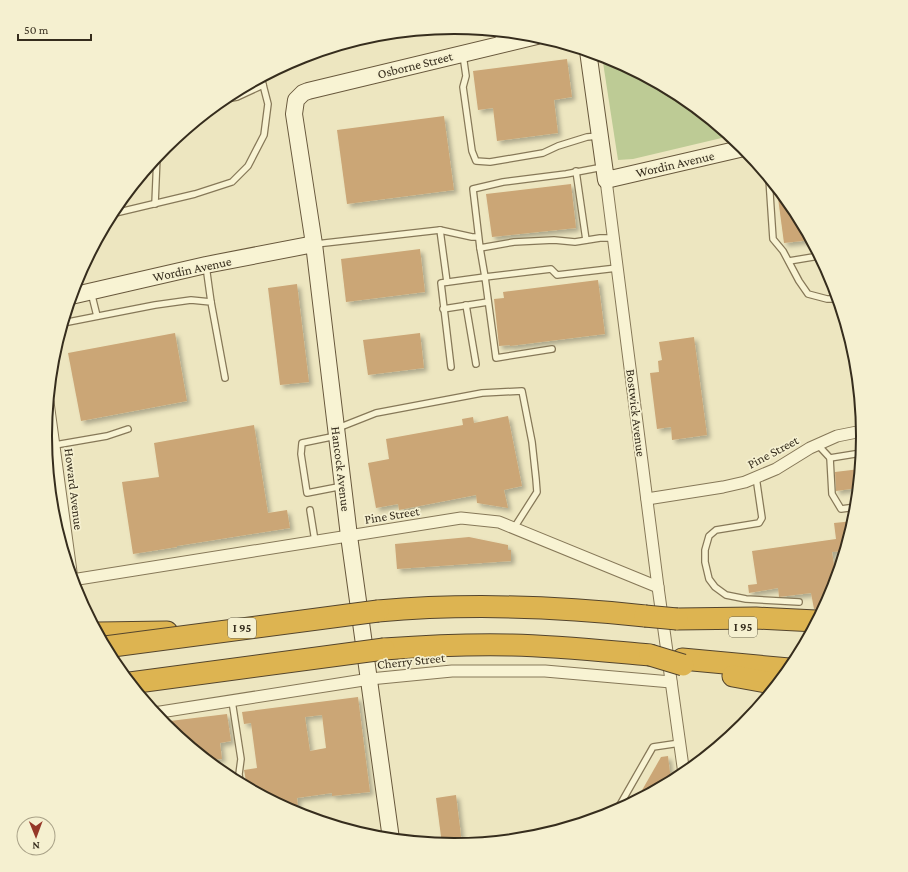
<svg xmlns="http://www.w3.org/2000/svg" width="908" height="872" font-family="'Crimson Pro',serif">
<defs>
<filter id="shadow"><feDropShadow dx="3.5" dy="3.5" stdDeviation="2" flood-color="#0004"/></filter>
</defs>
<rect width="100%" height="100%" fill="#ede6c0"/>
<!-- green -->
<path fill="#bdcb95" d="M602 56 611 58 681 96 730 136 633 159 618 160Z"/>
<!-- building -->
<g fill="#cba676" fill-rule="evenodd" filter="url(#shadow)">
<path d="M567 59 572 97 554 100 558 133 497 141 493 108 478 110 473 71Z"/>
<path d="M444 116 454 190 347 204 337 130Z"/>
<path d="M571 184 576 228 492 237 486 194Z"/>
<path d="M784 197 794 209 811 240 784 243 778 198Z"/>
<path d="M420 249 425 292 346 302 341 259Z"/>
<path d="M598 280 605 334 510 346V345L499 346 494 299 504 298 503 292Z"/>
<path d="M297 284 309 382 280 385 268 288Z"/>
<path d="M175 333 187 401 81 421 68 353Z"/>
<path d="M420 333 424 368 368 375 363 340Z"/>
<path d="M694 337 707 435 672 440 671 427 657 429 650 373 659 372 658 361 662 360 659 342Z"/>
<path d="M508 416 522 486 504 490 508 508 477 503 476 495 399 510 398 504 376 508 368 463 389 459 386 439 463 425 462 419 473 417 474 423Z"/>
<path d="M254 425 268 513 287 510 290 528 177 546V547L133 554 122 482 159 477 154 443Z"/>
<path d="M860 469 858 488 836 491 835 472Z"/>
<path d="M854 521 844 551 832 552 836 578 832 593 824 608 814 609 811 593 779 597 778 588 749 593 748 585 757 584 752 551 836 539 834 523Z"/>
<path d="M469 537 508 545V550H511V561L397 569 395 544Z"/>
<path d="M358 697 370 792 332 796V793L297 798 298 806 286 808 247 787 244 770 257 768 251 723 244 724 242 712ZM322 715 326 748 310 751 305 717Z"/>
<path d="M227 714 231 741 220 743 222 759 208 760 162 722Z"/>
<path d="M668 756 671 781 637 799 661 757Z"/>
<path d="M456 795 462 844H442L436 798Z"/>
</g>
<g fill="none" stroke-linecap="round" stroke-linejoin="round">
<defs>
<g id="lane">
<path d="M497 31 500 43"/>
<path d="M463 55 466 76 463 87 472 151 476 161 490 162 543 153 558 146 587 137 599 136"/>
<path d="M221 100 237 97 263 85"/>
<path d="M603 167 566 174 503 182 473 189 480 248 514 242 554 240 575 242 600 238H613"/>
<path d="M576 171 586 240"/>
<path d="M769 179 773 239 783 251 799 281 808 294 827 299H838"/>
<path d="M155 204 157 156"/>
<path d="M111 214 195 194 232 182 248 166 264 135 268 104 261 77"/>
<path d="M440 230 447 282"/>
<path d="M316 244 440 230 472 237H478"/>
<path d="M480 248 485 277 551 269 557 275 617 268"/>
<path d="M789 261 819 256"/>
<path d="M206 266 211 302"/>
<path d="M91 292 97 316"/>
<path d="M466 305 476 364"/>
<path d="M443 309 488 302"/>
<path d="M63 323 155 305 191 300 211 302 225 378"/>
<path d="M451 367 441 283 485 277 496 358 552 349"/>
<path d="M338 428 376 413 482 393 522 391 532 442 536 479 537 492 514 528"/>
<path d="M336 436 302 443 301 454 307 493 343 486"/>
<path d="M55 445 107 436 128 429"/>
<path d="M818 445 830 458 861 453"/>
<path d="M830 458 832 494 841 509 856 507"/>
<path d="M756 477 762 518 759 523 716 530 709 536 705 550V562L709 579 715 587 726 595 746 599 799 602"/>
<path d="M310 510 315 541"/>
<path d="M232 701 241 759 239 774 240 783"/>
<path d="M617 810 653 747 680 743"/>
</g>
<g id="street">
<path d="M606 180 658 587 684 774"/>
<path d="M48 402 72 579"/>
<path d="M647 499 723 487 745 482 776 469 810 448 837 436 862 431"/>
<path d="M72 580 461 518 499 522 658 587"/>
<path d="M154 713 370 679 452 671H545L671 682"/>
</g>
<g id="secondary">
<path d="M588 51 606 180 744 148"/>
<path d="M71 296 206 265 314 244"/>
<path d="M391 839 349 536 314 244 294 114 296 100 303 93 308 91 537 36"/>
</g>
<g id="highway">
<path d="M378 611C469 603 554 606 645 616"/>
<path d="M677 619 756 618 816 621"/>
<path d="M98 633 167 632"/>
<path d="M384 649C426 646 469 644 512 645 558 646 604 651 650 655"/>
<path d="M682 659 789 669"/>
<path d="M733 676 777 684"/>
</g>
</defs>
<!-- lane casing -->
<use href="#lane" stroke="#867858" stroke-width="8"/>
<!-- street casing -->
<use href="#street" stroke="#867858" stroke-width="13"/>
<!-- secondary casing -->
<use href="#secondary" stroke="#68583c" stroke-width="18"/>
<!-- highway casing -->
<use href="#highway" stroke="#54452d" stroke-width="23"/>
<!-- lane -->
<use href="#lane" stroke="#f8f3d3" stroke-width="5.5"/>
<!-- street -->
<use href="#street" stroke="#f8f3d3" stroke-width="11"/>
<!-- secondary -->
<use href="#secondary" stroke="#f8f3d3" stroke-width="16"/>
<!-- highway -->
<use href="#highway" stroke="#ddb451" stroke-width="21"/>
<defs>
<g id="highway-bridge">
<path d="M645 616 677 619"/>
<path d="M105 647 378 611"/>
<path d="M650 655 683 665"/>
<path d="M130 683 384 649"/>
</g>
</defs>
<!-- highway-bridge casing -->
<use href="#highway-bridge" stroke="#54452d" stroke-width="23" stroke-linecap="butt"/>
<!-- highway-bridge -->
<use href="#highway-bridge" stroke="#ddb451" stroke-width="21"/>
</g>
<g text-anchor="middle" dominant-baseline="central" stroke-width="3.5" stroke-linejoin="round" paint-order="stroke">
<!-- shield labels -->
<g fill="#f5f0d0" stroke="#6f6853" stroke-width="1">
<rect x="729" y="617" width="28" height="20" rx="3"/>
<rect x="228" y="618" width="28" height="20" rx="3"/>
</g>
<g font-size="12" font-weight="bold" fill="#362d1d">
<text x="743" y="627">I 95</text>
<text x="242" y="628">I 95</text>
</g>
<!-- street labels -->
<g font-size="13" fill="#362d1d" stroke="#f5f0d0">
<text transform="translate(415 65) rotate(-14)">Osborne Street</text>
<text transform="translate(675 164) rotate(-13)">Wordin Avenue</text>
<text transform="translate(192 269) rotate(-12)">Wordin Avenue</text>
<text transform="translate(636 413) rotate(83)">Bostwick Avenue</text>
<text transform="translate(773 452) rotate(-28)">Pine Street</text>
<text transform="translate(341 469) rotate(83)">Hancock Avenue</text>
<text transform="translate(74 489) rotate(83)">Howard Avenue</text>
<text transform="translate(392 515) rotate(-9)">Pine Street</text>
<text transform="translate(411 661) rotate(-6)">Cherry Street</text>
</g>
</g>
<!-- crop -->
<path d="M0 0H908V872H0ZM52 436a402 402 0 1 1 804 0a402 402 0 1 1-804 0Z" fill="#f5f0d0" fill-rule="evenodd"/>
<path fill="none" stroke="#362d1d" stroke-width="2" d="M52 436a402 402 0 1 1 804 0a402 402 0 1 1-804 0Z"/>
<!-- north arrow -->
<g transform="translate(36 836) rotate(179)"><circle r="19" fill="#f5f0d0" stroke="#a9a288"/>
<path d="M0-3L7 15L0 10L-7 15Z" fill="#953829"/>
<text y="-6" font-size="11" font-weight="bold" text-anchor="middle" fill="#362d1d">N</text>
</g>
<!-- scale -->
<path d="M18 34v6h73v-6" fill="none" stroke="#362d1d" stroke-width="2"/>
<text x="24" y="34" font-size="12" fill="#362d1d" stroke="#f5f0d0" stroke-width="3" paint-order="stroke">50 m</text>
</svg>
